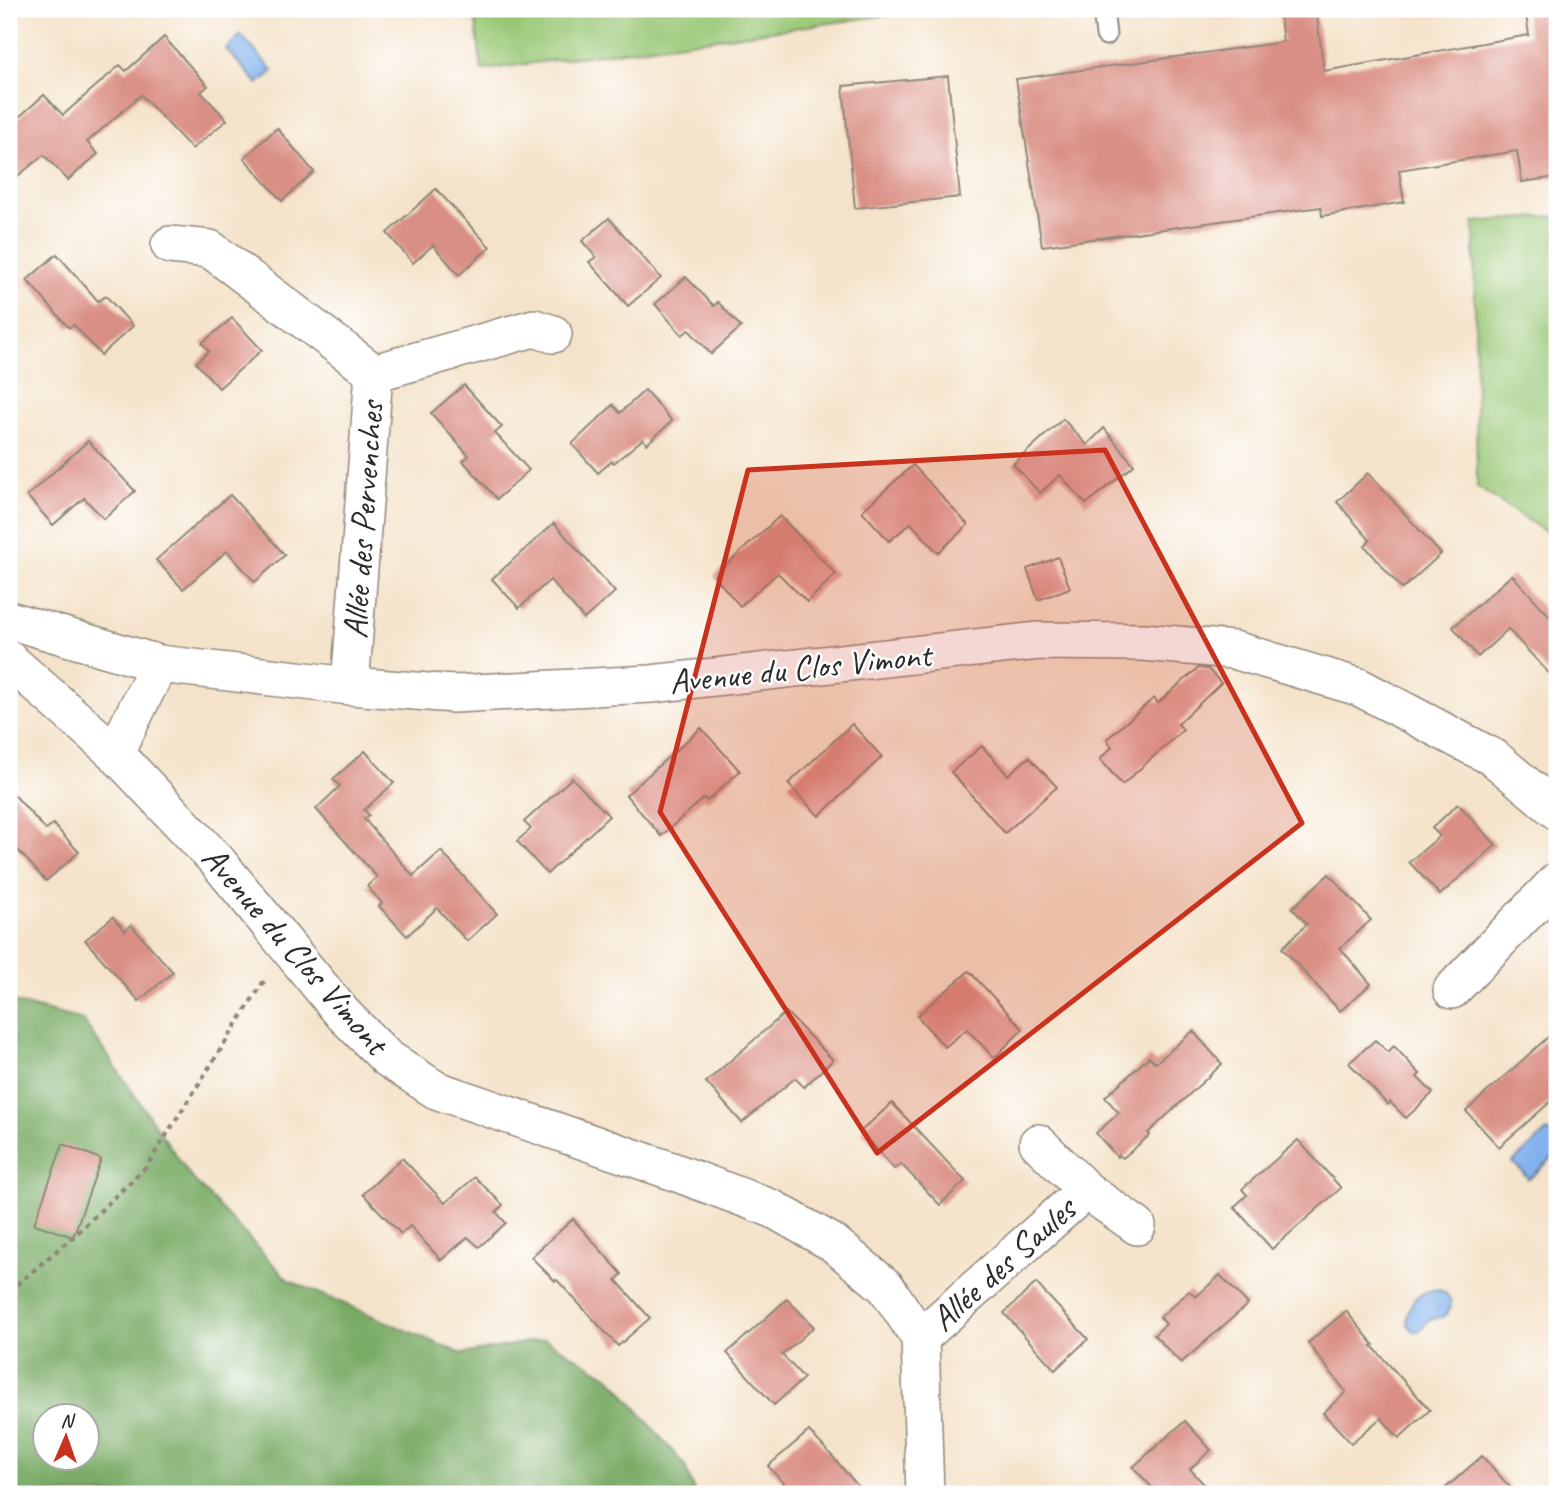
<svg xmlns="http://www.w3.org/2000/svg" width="1566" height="1503" font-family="Caveat,sans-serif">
<rect width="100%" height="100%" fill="#fff"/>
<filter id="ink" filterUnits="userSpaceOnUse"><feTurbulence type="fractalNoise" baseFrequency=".0143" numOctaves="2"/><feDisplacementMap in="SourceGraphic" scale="14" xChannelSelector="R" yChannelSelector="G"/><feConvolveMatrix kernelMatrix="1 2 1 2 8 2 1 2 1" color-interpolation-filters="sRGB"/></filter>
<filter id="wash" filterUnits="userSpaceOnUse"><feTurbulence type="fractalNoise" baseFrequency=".00686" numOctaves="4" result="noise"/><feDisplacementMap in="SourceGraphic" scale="28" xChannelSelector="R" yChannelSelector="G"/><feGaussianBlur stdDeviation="1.57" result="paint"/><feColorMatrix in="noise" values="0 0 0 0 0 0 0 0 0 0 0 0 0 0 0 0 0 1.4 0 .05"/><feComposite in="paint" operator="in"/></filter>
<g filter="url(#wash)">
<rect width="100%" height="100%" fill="#f4e3ca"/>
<!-- green -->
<g fill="#99c775" stroke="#627950" stroke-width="2">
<path d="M474 9H934L482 70Z"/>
<path d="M1557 216V539L1477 487 1474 222Z"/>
</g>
<!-- forest -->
<path fill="#7aac66" stroke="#526c48" stroke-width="2" fill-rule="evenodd" d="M9 1001 83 1020 191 1177 288 1280 462 1354 545 1339 611 1378 685 1466 695 1494H9ZM46 1416H88V1458H46Z"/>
<!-- water -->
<g fill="#82b2ed" stroke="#566e8c" stroke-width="2">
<path d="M241 35 273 71 258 84 226 49Z"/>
<path d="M1547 1131 1550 1133 1557 1132V1154L1529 1179 1513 1162Z"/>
<path d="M1437 1289C1449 1292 1457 1306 1445 1315 1440 1319 1433 1318 1428 1320 1423 1325 1422 1333 1413 1331L1407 1324C1408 1302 1415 1293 1437 1289Z"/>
</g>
<g id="blocks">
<!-- building -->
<g fill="#da8f84">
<path d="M1279 9H1316L1324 71 1529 35 1525 9H1557V177L1522 182 1517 151 1399 170 1404 202 1322 216 1321 207 1042 246 1016 79 1283 42Z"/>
<path d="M164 37 208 86 201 92 227 120 192 149 141 95 87 142 98 154 68 180 44 155 9 183V126L44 95 63 115 120 65 126 71Z"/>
<path d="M948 76 960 197 855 208 843 86Z"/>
<path d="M277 128 314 172 282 201 244 158Z"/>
<path d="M436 189 490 247 459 275 433 245 413 263 387 233Z"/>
<path d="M609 218 661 278 628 306 589 262 596 257 582 241Z"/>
<path d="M57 254 98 301 106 296 133 326 101 355 74 325 69 328 27 280Z"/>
<path d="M686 277 714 306 718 302 741 327 711 354 689 330 682 335 655 304Z"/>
<path d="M232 318 262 350 219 388 196 363 209 351 202 343Z"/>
<path d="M464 385 502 427 495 433 529 470 497 499 463 461 469 456 431 413Z"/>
<path d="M645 390 672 421 647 444 643 439 614 463 612 461 598 473 572 444 613 405 620 413Z"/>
<path d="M1063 419 1087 445 1104 428 1134 465 1086 504 1060 475 1040 493 1013 464Z"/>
<path d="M88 441 135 491 104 519 84 498 53 525 27 496Z"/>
<path d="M913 465 968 525 938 553 911 523 889 541 862 511Z"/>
<path d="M1368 473 1441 554 1402 589 1365 546 1370 540 1337 502Z"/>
<path d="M230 495 285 555 255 582 227 551 183 589 156 560Z"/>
<path d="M780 516 836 574 807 602 778 573 740 606 714 576Z"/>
<path d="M554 523 615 592 584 619 550 580 519 608 492 579Z"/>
<path d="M1058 557 1070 588 1038 600 1027 569Z"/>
<path d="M1512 575 1557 624V682L1508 629 1478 657 1453 627Z"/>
<path d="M1198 668 1208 669 1221 683 1178 724 1183 730 1122 785 1100 759 1112 747 1107 739 1154 698 1158 703Z"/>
<path d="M852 724 882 757 819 816 788 784Z"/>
<path d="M701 728 740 771 707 801 704 798 661 836 626 795Z"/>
<path d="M982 746 1008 775 1029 757 1057 787 1005 833 951 772Z"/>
<path d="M365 751 394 783 364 810 369 815 364 819 413 876 441 851 497 914 467 941 437 908 407 936 379 906 382 903 367 886 377 877 316 809 340 786 333 779Z"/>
<path d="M572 778 609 816 547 874 517 841 531 829 524 822Z"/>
<path d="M9 789 46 830 53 824 79 852 46 881 9 840Z"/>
<path d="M1458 804 1496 845 1440 895 1409 862 1440 836 1432 828Z"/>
<path d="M1329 874 1371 920 1340 948 1371 984 1340 1011 1282 948 1307 924 1292 908Z"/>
<path d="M113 917 125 931 131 925 173 972 139 1001 85 940Z"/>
<path d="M969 971 1023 1029 994 1058 967 1029 945 1047 917 1016Z"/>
<path d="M786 1012 833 1060 804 1087 795 1078 742 1123 706 1082Z"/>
<path d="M1557 1029V1096L1499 1147 1466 1111Z"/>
<path d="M1193 1031 1222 1064 1148 1133 1150 1135 1123 1158 1119 1155 1117 1157 1096 1133 1119 1113 1105 1097 1149 1057 1156 1063Z"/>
<path d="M1375 1040 1388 1052 1394 1046 1420 1074 1417 1077 1433 1093 1406 1118 1390 1102 1388 1105 1349 1063Z"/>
<path d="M892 1103 965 1181 940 1205 901 1164 894 1169 861 1131Z"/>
<path d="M1298 1140 1341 1188 1272 1249 1234 1207 1247 1195 1242 1189Z"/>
<path d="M63 1144 101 1159 73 1237 34 1224Z"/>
<path d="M402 1158 445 1203 475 1177 503 1205 496 1212 506 1223 479 1247 468 1237 441 1260 410 1226 401 1234 363 1194Z"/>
<path d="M573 1219 622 1274 616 1280 650 1318 618 1346 557 1280 555 1281 531 1257Z"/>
<path d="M1220 1275 1248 1304 1181 1363 1154 1335 1166 1324 1160 1317 1189 1291 1196 1297Z"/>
<path d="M1036 1283 1088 1339 1055 1370 1004 1313Z"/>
<path d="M787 1299 814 1327 782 1355 804 1378 774 1405 727 1353Z"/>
<path d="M1346 1311 1374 1345 1372 1346 1430 1410 1399 1438 1381 1418 1351 1443 1323 1413 1346 1392 1308 1343Z"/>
<path d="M1185 1421 1211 1450 1190 1469 1213 1494H1158L1133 1467Z"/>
<path d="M809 1431 831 1455 865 1494H794L768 1466Z"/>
<path d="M1482 1456 1516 1494H1439Z"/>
</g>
</g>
</g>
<g filter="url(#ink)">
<use href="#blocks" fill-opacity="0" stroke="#90877a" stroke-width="2"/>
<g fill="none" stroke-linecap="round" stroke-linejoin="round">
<defs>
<path id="lane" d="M1103 9 1106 35"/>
<g id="street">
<path d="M170 245 210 249 374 373"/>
<path d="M9 620 159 664 350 686 454 694 651 684 1039 641 1143 642 1234 650 1359 687 1494 758 1557 811"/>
<path d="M9 660 115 753 218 862 343 1014 387 1058 436 1090 672 1171 773 1209 833 1243 886 1287 920 1338 925 1494"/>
<path d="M350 686 374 373 534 328 553 334"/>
<path d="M115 753 159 664"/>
<path d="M1452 990 1557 881"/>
<path d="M1038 1143 1086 1190 1137 1226"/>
<path d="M920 1338 1086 1190"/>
</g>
</defs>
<!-- lane casing -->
<use href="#lane" stroke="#90877a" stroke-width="23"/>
<!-- street casing -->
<use href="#street" stroke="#90877a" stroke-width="40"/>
<!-- path -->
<path stroke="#90877a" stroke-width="4.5" stroke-dasharray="5 5" stroke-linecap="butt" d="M9 1291 73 1237 146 1167 266 978"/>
<!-- lane -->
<use href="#lane" stroke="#fff" stroke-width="19"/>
<!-- street -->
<use href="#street" stroke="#fff" stroke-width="37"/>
</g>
</g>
<!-- marked area -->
<path fill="#c8321e" fill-opacity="0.2" stroke="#c8321e" stroke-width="5" stroke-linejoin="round" d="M1105 450 1302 823 877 1153 660 812 748 470Z"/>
<g text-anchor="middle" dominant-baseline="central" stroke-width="5" stroke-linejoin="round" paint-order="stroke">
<!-- street labels -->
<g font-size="35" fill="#2b2b2b" stroke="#fff">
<text transform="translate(363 520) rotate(-86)">Allée des Pervenches</text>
<text transform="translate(800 668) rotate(-6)">Avenue du Clos Vimont</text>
<text transform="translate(295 950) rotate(49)">Avenue du Clos Vimont</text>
<text transform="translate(1003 1264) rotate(-42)">Allée des Saules</text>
</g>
</g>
<!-- margin -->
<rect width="1566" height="1503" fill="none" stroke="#fff" stroke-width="35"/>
<!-- north arrow -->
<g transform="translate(66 1437) rotate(2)"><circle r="33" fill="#ffffff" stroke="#aaaaaa" stroke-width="2"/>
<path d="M0-5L12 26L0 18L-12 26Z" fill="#c8321e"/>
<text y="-10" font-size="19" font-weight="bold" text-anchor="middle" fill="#2b2b2b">N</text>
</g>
</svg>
